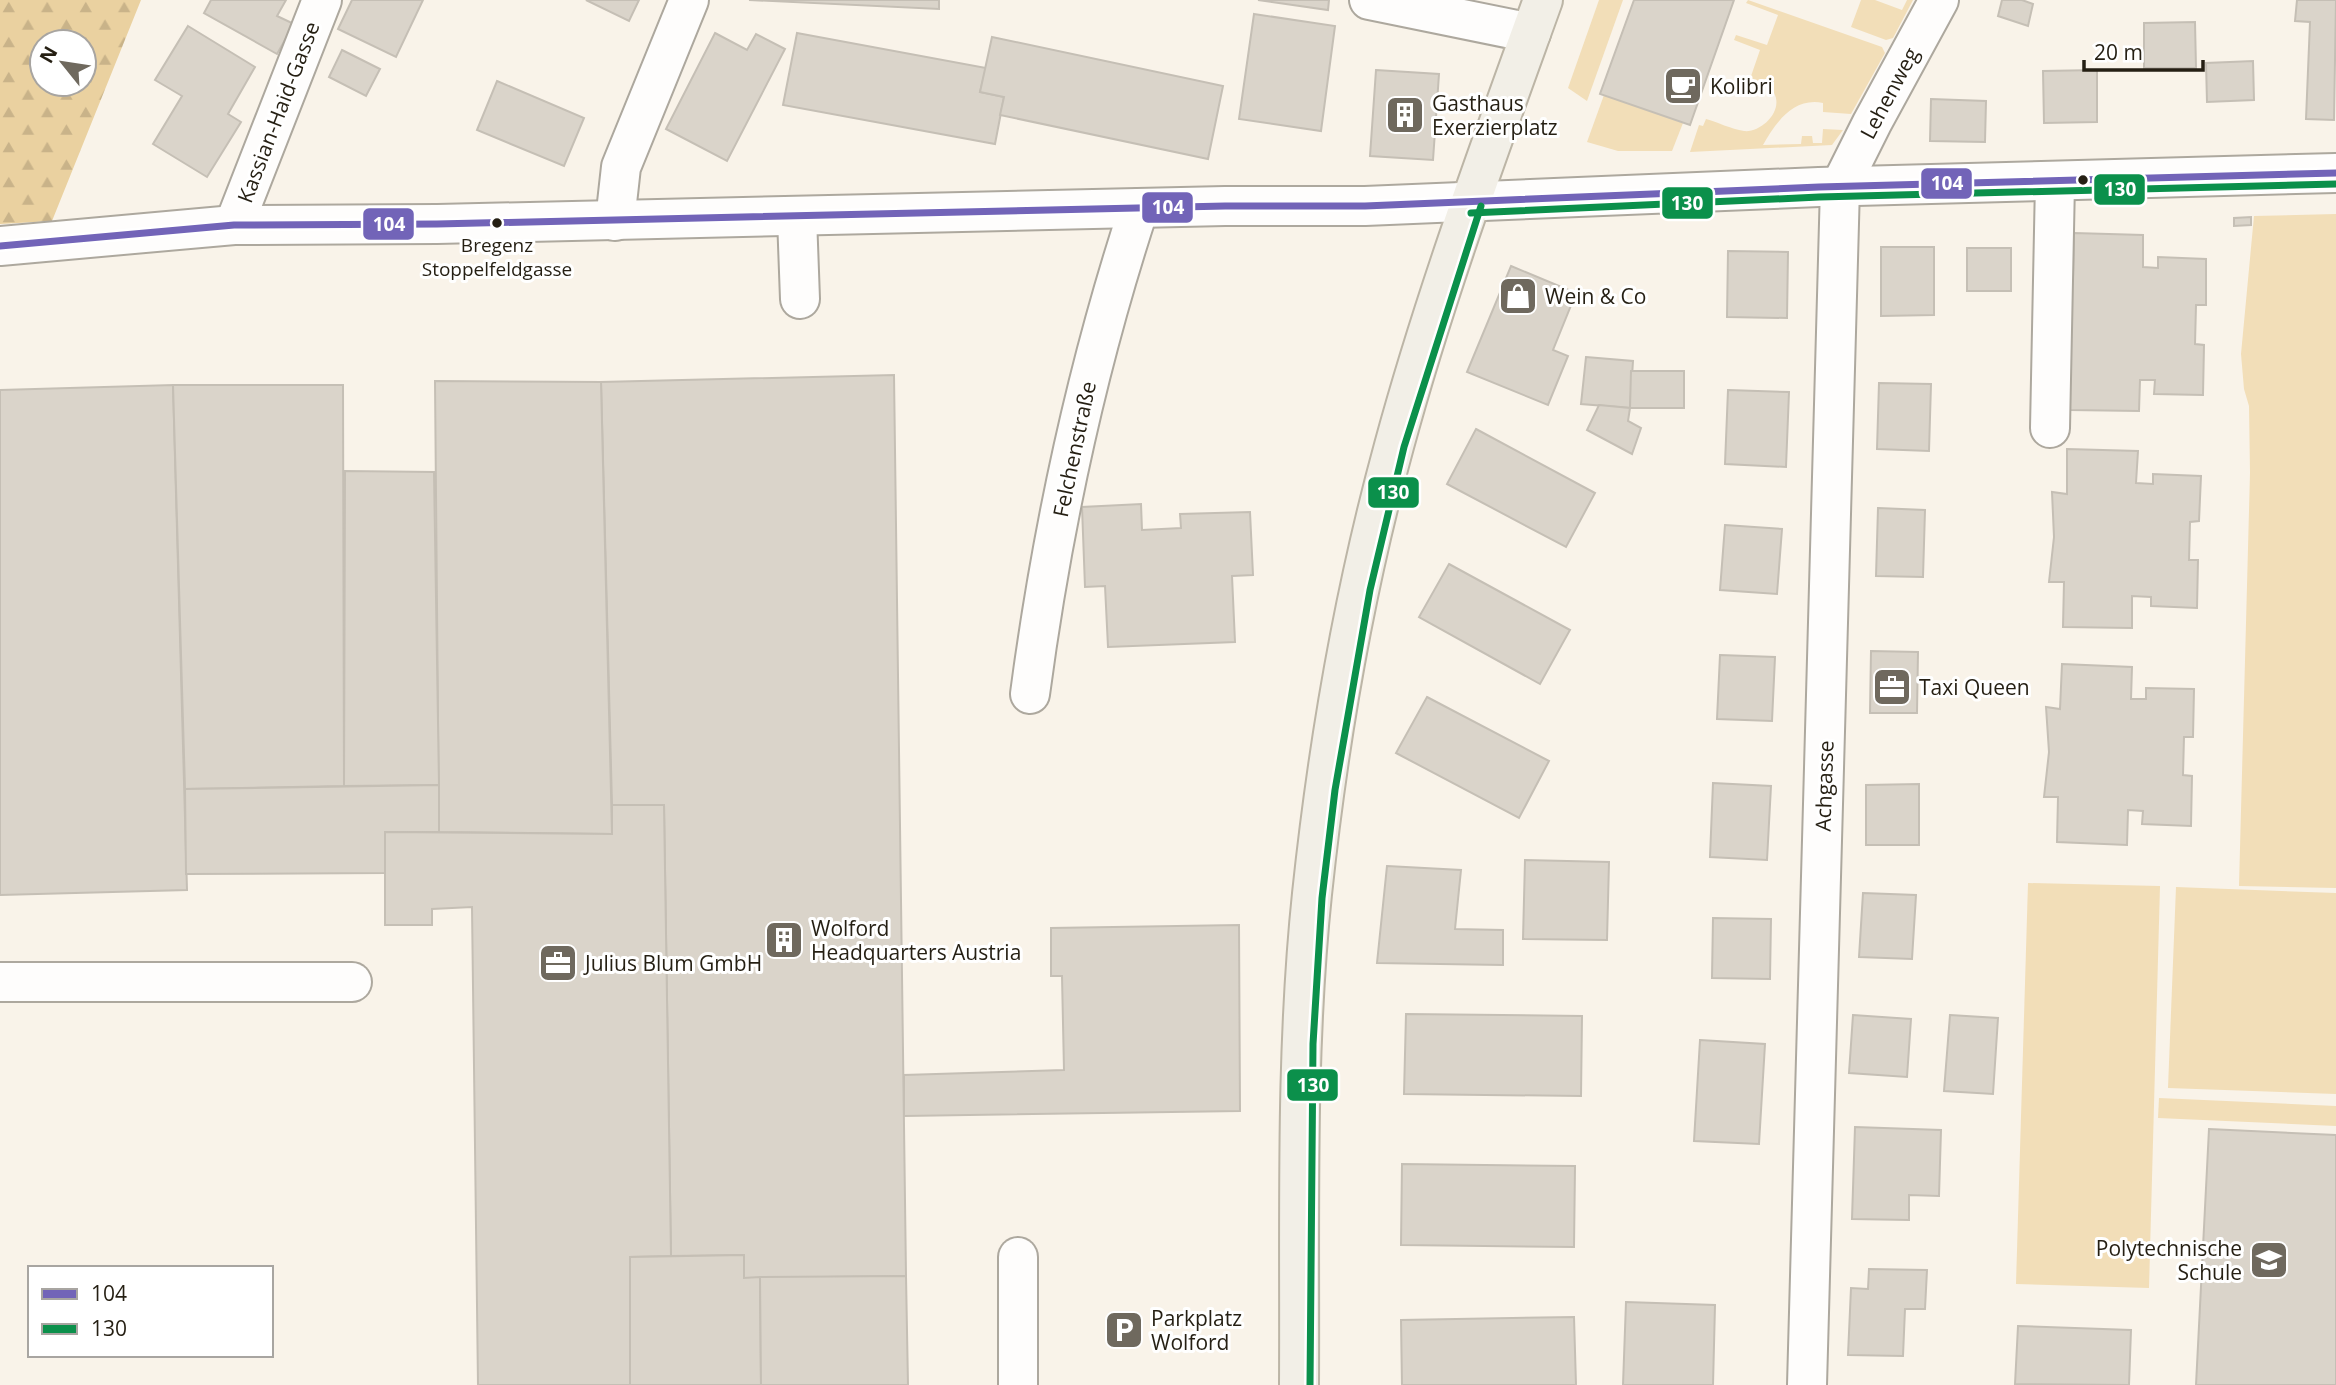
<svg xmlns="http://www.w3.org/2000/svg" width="2336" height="1385" font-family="'Open Sans',sans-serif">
<defs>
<pattern id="forest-firs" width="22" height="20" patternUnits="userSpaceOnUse" patternTransform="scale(1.75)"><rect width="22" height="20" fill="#ead1a0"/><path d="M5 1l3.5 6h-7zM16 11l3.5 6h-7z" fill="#c9b389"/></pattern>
</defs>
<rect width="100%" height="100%" fill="#f9f3e9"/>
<!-- green -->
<g fill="#f2deb8">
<path d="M1599 0H1623L1587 101 1568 88Z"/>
<path d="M1748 0 1882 47 1885 53 1851 114 1823 112V103C1794 97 1776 122 1763 145L1801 144 1802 136H1812L1813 143H1822L1823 129 1843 130 1832 145 1690 152 1699 125 1703 126 1706 119C1717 122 1731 129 1744 131 1761 133 1784 111 1774 93 1769 85 1758 83 1750 79L1760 50 1734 40 1736 35 1767 45 1778 15 1746 3Z"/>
<path d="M1861 0H1875L1902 10 1907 0H1913L1893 38 1886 40 1851 27Z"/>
<path d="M1604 95 1683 123 1672 151H1618L1587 142Z"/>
<path d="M2336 214V888L2239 886 2250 473 2249 406 2244 389 2241 354 2254 216Z"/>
<path d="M2028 883 2160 886 2149 1288 2016 1284Z"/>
<path d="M2176 887 2336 893V1094L2168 1088Z"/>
<path d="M2159 1098 2336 1106V1126L2158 1118Z"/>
</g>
<!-- forest -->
<path fill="url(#forest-firs)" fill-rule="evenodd" d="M0 0H141L52 221 0 224ZM42 42H84V84H42Z"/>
<!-- building -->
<g fill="#dad4ca" stroke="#c5bfb5" stroke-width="2">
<path d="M211 0H286L277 16 294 24 277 54 204 13Z"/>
<path d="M352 0H423L396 57 338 29Z"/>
<path d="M586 0H639L629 21Z"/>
<path d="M749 0H939V9Z"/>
<path d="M1258 0H1329L1328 10Z"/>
<path d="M1634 0H1734L1690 125 1600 94Z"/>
<path d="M2002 0H2022L2033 4 2028 26 1998 16Z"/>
<path d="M2297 0H2336L2334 120 2306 119 2310 22 2295 21Z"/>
<path d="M1254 14 1335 26 1321 131 1239 119Z"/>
<path d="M2195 22 2196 68H2144V23Z"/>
<path d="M188 26 255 67 228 114 241 122 207 177 153 144 182 96 155 80Z"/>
<path d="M715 33 747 50 756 34 785 49 727 161 666 129Z"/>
<path d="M797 33 986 68 980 92 1004 97 995 144 783 105Z"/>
<path d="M992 37 1223 86 1208 159 1000 115 1004 97 980 92Z"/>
<path d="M342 50 380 69 366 96 329 77Z"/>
<path d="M2253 61 2254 100 2207 102 2206 63Z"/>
<path d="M1376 70 1439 74 1433 160 1370 156Z"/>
<path d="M2097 70V122L2044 123 2043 71Z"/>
<path d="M497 81 584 118 564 166 477 130Z"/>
<path d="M1931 99 1986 101 1985 142 1930 141Z"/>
<path d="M2251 217V225L2234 226V218Z"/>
<path d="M2074 233 2143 235V267L2158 268V257L2206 259V305H2196L2195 344 2204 345 2203 395 2154 394 2155 380H2140L2139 411 2070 410V365L2058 277 2073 278Z"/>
<path d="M1881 247H1934V315L1881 316Z"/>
<rect x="1967" y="248" width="44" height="43"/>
<path d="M1728 251 1788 252 1787 318 1727 317Z"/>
<path d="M1511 266 1576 293 1553 350 1568 356 1548 405 1467 372Z"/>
<path d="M1586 357 1633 361 1630 408 1581 404Z"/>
<path d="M1631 371H1684V408H1630Z"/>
<path d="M894 375 906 1276 744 1278V1255L671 1256 664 805H612L601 382Z"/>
<path d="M435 381 601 382 612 834 439 832Z"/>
<path d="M1879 383 1931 384 1929 451 1877 449Z"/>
<path d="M173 385 187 890 0 895V390Z"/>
<path d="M173 385H343L344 786 185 789Z"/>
<path d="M1728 390 1789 392 1786 467 1725 464Z"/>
<path d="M1599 405 1630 408 1628 421 1641 428 1632 454 1587 430Z"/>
<path d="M1476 429 1595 493 1566 547 1447 484Z"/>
<path d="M2067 449 2138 451 2136 483 2153 484V474L2201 476 2199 521 2190 522 2189 560H2198L2197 608 2151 606V597L2132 596V628L2063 627 2064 582H2049L2054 537 2052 492 2067 494Z"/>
<path d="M345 471 434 472 439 785 344 786Z"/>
<path d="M1141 504 1142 530 1181 528 1180 514 1250 512 1253 575 1232 576 1235 642 1108 647 1105 586 1085 587 1082 507Z"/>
<path d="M1878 508 1925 510 1923 577 1876 576Z"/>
<path d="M1725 525 1782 529 1777 594 1720 590Z"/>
<path d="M1449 564 1570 630 1540 684 1419 617Z"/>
<path d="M1871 651 1918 652 1917 713H1870Z"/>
<path d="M1720 655 1775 657 1772 721 1717 719Z"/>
<path d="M2062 664 2132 667 2131 699H2146V688L2194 689 2193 737H2184L2183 775 2192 776 2191 826 2142 824 2143 811 2128 810 2127 845 2057 842 2058 797H2044L2049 752 2046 707 2060 709Z"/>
<path d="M1427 697 1549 761 1519 818 1396 753Z"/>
<path d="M1713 783 1771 786 1767 860 1710 857Z"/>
<path d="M1919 784V845H1866V785Z"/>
<path d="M439 785V832H385V873L186 874 185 789Z"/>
<path d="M612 805H664L671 1256 630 1257V1385H478L472 907 432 909V925H385V832L612 834Z"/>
<path d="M1525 860 1609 862 1607 940 1523 939Z"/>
<path d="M1387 866 1461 870 1455 929 1503 930V965L1377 963Z"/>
<path d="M1863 893 1916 895 1912 959 1859 957Z"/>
<path d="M1713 918 1771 919 1770 979 1712 978Z"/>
<path d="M1239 925 1240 1111 904 1116V1075L1064 1070 1062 976H1051V928Z"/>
<path d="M1406 1014 1582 1016 1581 1096 1404 1094Z"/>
<path d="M1853 1015 1911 1019 1907 1077 1849 1073Z"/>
<path d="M1950 1015 1998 1018 1993 1094 1944 1091Z"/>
<path d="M1700 1040 1765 1044 1759 1144 1694 1141Z"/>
<path d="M1855 1127 1941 1130 1939 1196 1909 1195V1220L1852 1219Z"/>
<path d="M2209 1129 2336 1135V1385H2196Z"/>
<path d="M1402 1164 1575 1166 1574 1247 1401 1245Z"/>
<path d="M744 1255V1278L760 1277 761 1385H630V1257Z"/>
<path d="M1869 1269 1927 1270 1925 1309H1905L1903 1356 1848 1355 1851 1288 1868 1289Z"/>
<path d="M906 1276 908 1385H761L760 1277Z"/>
<path d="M1626 1302 1715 1305 1713 1385H1623Z"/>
<path d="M1574 1317 1576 1385H1402L1401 1320Z"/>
<path d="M2018 1326 2131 1330 2129 1385 2015 1384Z"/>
</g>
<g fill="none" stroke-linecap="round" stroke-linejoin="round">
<defs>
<g id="minor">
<path d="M1369 0 1531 33"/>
<path d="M797 217 800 299"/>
<path d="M615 221 621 167 689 0"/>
<path d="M234 225 322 0"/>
<path d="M0 246 234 225 437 224 1225 206H1365L1819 187 2336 173"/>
<path d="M2050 428 2055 182"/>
<path d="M1030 694C1052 529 1087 366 1139 208"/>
<path d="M0 982H352"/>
<path d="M1018 1257V1385"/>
<path d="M1807 1385 1840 187 1872 123 1939 0"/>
</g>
<path id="major" d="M1299 1385C1300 1222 1295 1056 1312 894 1328 743 1354 592 1394 446 1435 295 1490 147 1543 0"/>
</defs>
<!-- minor casing -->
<use href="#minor" stroke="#ada89e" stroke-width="42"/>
<!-- major casing -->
<use href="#major" stroke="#bcb5a6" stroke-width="42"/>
<!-- minor -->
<use href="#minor" stroke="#fefdfc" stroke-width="38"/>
<!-- major -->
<use href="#major" stroke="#f2efe7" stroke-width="38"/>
<defs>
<path id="bus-1" d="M0 246 234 225 437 224 1225 206H1365L1819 187 2336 173"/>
<g id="bus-2">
<path d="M1471 213 1819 197 2336 184"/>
<path d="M1310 1385 1313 1044 1322 898 1335 790 1370 590 1404 447 1481 206"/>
</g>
</defs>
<!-- bus-1 casing -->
<use href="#bus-1" stroke="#fff" stroke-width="12"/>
<!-- bus-2 casing -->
<use href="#bus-2" stroke="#fff" stroke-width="12"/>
<!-- bus-1 -->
<use href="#bus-1" stroke="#7264b8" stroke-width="7"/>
<!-- bus-2 -->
<use href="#bus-2" stroke="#0b904b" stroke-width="7"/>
</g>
<!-- icons -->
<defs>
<symbol id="cafe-square" viewBox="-11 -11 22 22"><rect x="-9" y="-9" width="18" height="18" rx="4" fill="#6f695e" stroke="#fff"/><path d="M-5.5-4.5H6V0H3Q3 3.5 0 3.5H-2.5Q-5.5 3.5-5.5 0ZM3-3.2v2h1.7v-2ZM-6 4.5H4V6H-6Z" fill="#fff"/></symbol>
<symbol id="building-square" viewBox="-11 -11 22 22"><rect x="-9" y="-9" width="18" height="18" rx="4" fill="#6f695e" stroke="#fff"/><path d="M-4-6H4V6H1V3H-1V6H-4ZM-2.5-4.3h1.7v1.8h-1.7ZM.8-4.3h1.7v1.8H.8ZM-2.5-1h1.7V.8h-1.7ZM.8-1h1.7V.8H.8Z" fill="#fff"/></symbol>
<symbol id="shop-square" viewBox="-11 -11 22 22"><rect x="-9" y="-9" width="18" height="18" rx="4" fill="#6f695e" stroke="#fff"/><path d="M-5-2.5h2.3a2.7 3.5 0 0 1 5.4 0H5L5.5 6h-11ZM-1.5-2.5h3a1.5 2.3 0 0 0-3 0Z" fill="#fff"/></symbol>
<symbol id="office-square" viewBox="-11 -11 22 22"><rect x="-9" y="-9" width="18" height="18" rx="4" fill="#6f695e" stroke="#fff"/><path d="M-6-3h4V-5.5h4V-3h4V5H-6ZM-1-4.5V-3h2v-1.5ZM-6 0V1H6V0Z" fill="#fff"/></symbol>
<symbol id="school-square" viewBox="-11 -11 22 22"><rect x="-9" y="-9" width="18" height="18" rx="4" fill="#6f695e" stroke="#fff"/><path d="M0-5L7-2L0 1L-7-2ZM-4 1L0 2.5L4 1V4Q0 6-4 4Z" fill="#fff"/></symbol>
<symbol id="parking-square" viewBox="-11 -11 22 22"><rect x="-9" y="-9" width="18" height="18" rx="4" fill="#6f695e" stroke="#fff"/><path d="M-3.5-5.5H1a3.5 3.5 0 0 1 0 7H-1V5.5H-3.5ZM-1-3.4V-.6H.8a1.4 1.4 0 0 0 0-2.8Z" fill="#fff"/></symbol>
</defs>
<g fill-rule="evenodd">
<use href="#cafe-square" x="1661" y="64" width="44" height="44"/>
<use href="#building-square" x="1383" y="93" width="44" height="44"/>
<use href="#shop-square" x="1496" y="274" width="44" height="44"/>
<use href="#office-square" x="1870" y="665" width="44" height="44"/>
<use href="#building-square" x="762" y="918" width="44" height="44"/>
<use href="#office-square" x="536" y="941" width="44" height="44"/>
<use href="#school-square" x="2247" y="1238" width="44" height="44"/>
<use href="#parking-square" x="1102" y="1308" width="44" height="44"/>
</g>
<!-- markers -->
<g fill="#251f13" stroke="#fff" stroke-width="2.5">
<circle cx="2083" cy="180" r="6"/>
<circle cx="497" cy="223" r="6"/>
</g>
<g text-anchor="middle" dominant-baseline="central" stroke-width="6" stroke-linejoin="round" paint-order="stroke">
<!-- bus labels -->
<g font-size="19" fill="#251f13" stroke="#fff">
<text x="497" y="245">Bregenz<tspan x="497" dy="24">Stoppelfeldgasse</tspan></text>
</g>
<!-- poi labels -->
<g font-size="21" fill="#251f13" stroke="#fff" text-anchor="start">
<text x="1710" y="86">Kolibri</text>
<text x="1432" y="103">Gasthaus<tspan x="1432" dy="24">Exerzierplatz</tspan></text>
<text x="1545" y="296">Wein &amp; Co</text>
<text x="1919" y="687">Taxi Queen</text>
<text x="811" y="928">Wolford<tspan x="811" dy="24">Headquarters Austria</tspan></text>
<text x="585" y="963">Julius Blum GmbH</text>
<text x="2242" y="1248" text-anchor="end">Polytechnische<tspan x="2242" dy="24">Schule</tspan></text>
<text x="1151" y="1318">Parkplatz<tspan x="1151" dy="24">Wolford</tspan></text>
</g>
<!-- street labels -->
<g font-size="21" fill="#251f13" stroke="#fff">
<text transform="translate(1889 93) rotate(-62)">Lehenweg</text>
<text transform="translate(278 112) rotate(-69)">Kassian-Haid-Gasse</text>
<text transform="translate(1074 449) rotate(-78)">Felchenstraße</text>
<text transform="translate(1824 786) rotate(-88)">Achgasse</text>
</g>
</g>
<g stroke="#fff" stroke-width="2.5">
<rect x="1920" y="167" width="53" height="33" rx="7" fill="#7264b8"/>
<rect x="2093" y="173" width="53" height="33" rx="7" fill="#0b904b"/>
<rect x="1661" y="186" width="53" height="34" rx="7" fill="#0b904b"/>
<rect x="1141" y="191" width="53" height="33" rx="7" fill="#7264b8"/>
<rect x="362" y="207" width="53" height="34" rx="7" fill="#7264b8"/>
<rect x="1367" y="476" width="53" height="33" rx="7" fill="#0b904b"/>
<rect x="1286" y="1068" width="53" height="34" rx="7" fill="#0b904b"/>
</g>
<g font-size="19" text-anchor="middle" font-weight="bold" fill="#fff">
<text x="1947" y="190">104</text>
<text x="2120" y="196">130</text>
<text x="1687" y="210">130</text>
<text x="1168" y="214">104</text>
<text x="389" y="231">104</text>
<text x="1393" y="499">130</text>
<text x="1313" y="1092">130</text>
</g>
<!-- legend -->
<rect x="28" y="1266" width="245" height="91" fill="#ffffff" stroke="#a8a5a1" stroke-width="2"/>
<rect x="42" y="1289" width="35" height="10" fill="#7264b8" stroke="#a8a5a1" stroke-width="2"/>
<text x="91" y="1301" font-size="21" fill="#251f13">104</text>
<rect x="42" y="1324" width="35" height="10" fill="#0b904b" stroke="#a8a5a1" stroke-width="2"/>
<text x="91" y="1336" font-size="21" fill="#251f13">130</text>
<!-- north arrow -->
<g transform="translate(63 63) rotate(300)"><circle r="33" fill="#ffffff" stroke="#a8a5a1" stroke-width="2"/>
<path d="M0-5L12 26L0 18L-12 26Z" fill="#6f695e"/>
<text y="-10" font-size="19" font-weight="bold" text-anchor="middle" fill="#251f13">N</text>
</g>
<!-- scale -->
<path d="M2084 60v10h119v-10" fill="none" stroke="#251f13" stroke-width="3.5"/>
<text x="2094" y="60" font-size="21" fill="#251f13" stroke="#ffffff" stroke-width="5" paint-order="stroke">20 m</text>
</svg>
